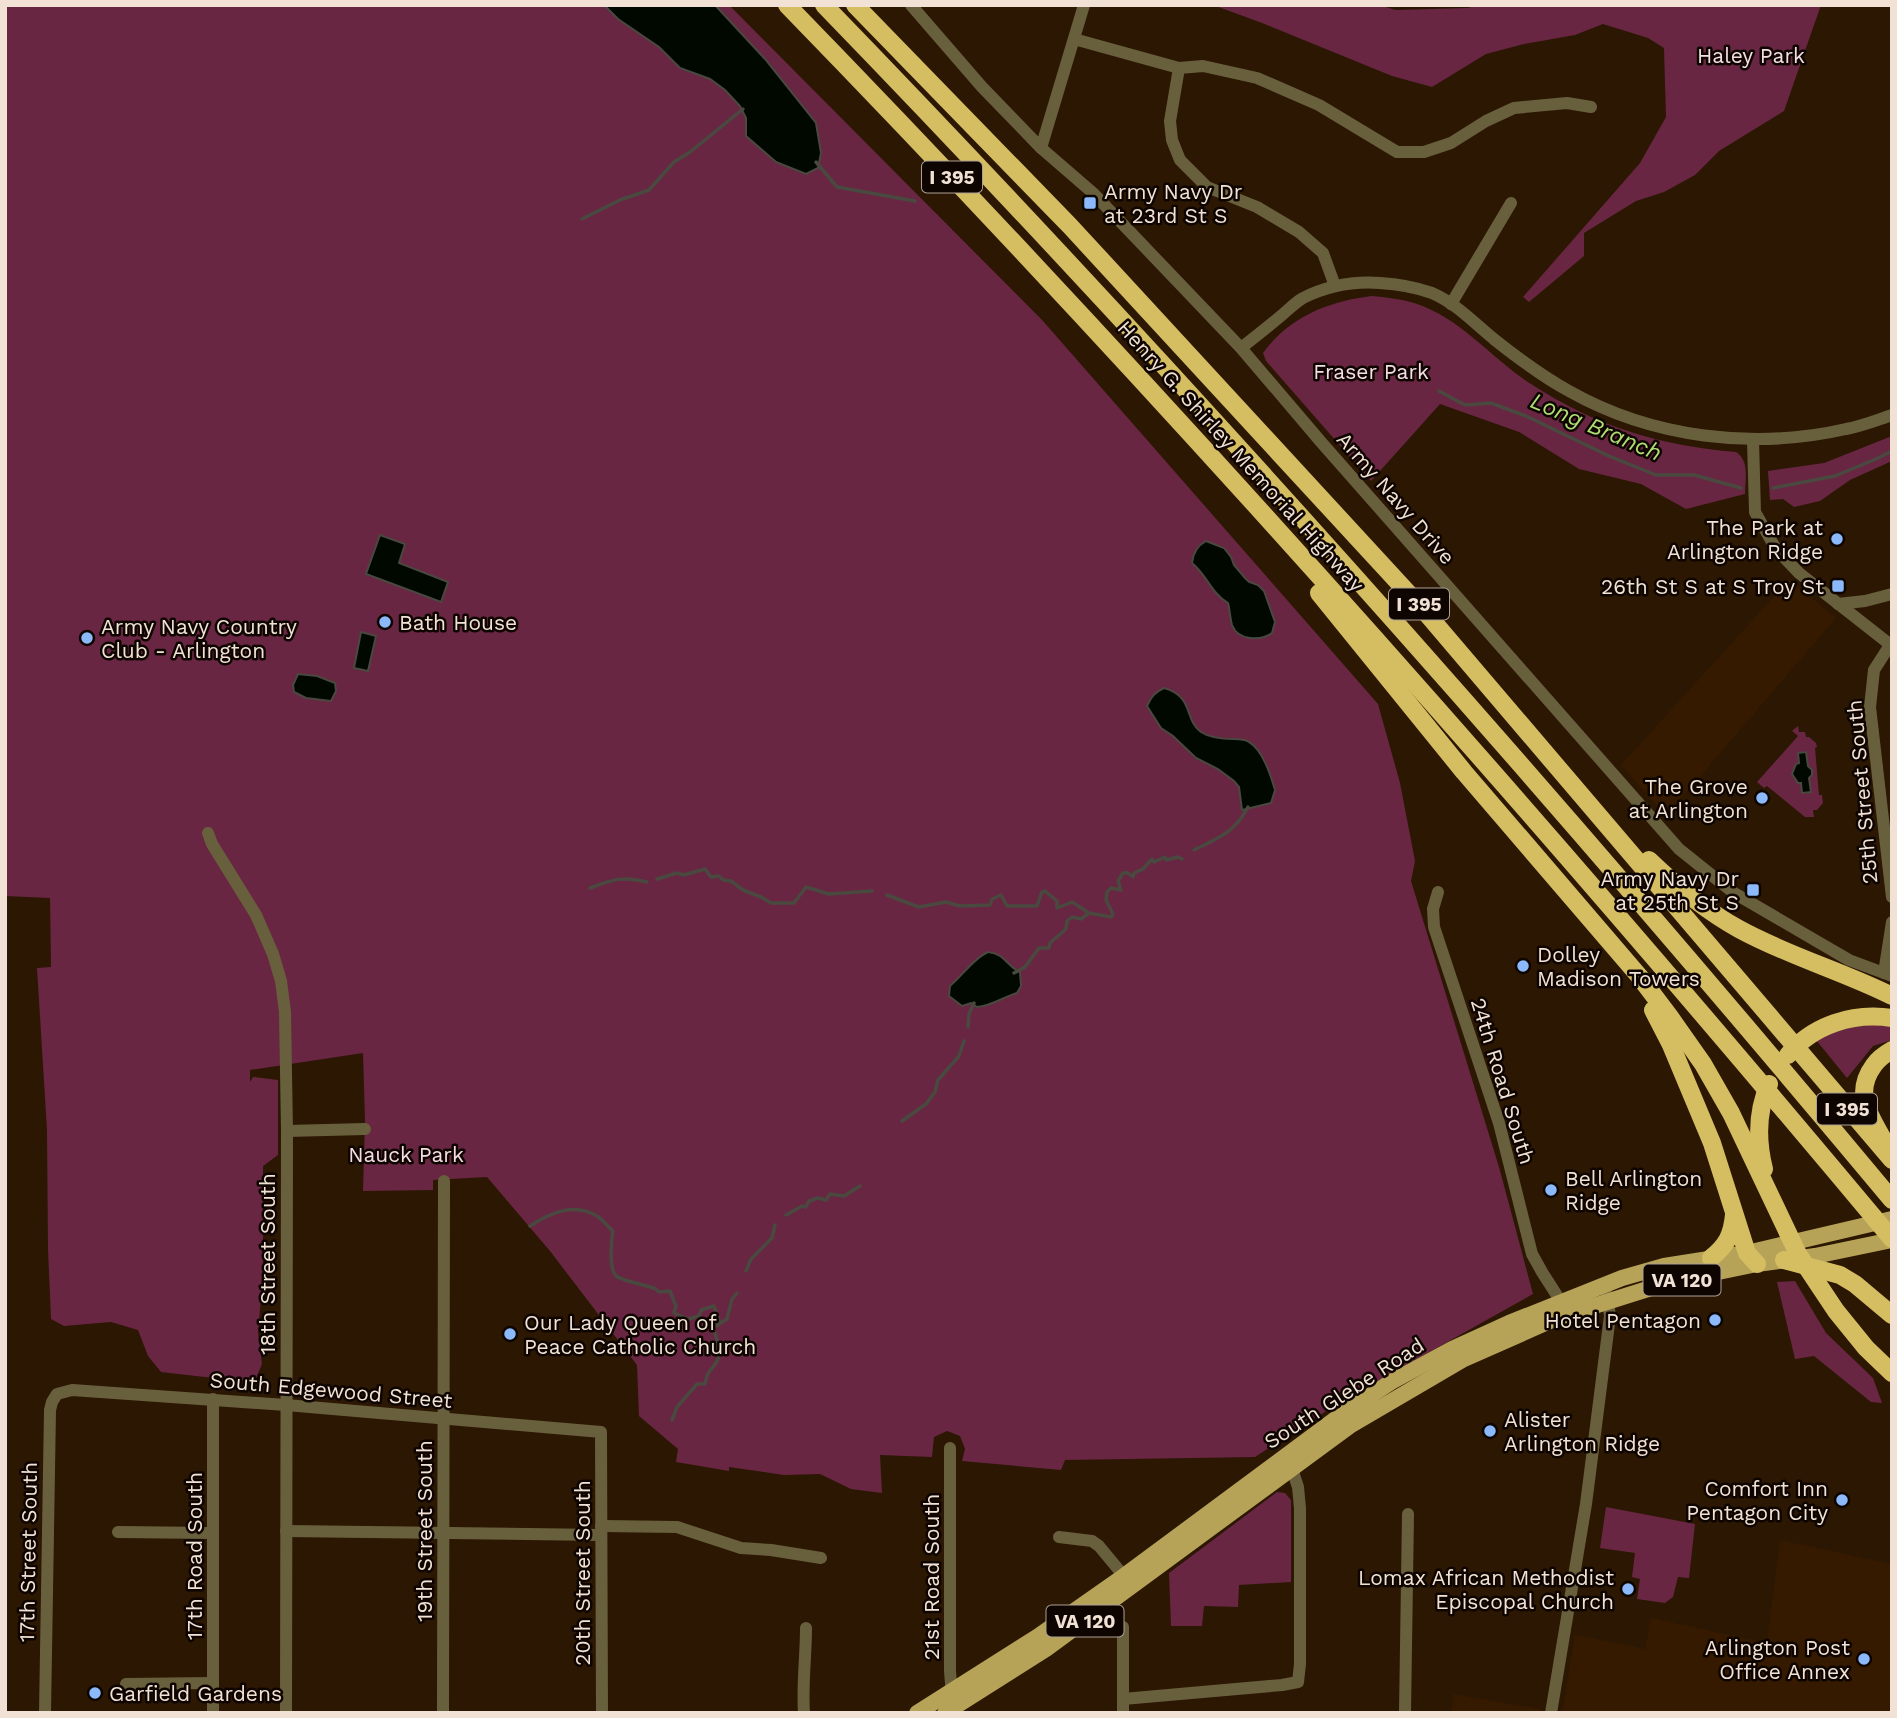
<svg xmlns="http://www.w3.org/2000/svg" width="1897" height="1718" font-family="'Work Sans',sans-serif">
<rect width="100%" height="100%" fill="#2c1703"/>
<!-- built -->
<g fill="#351a00">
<path d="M1789 580 1836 618 1666 816 1621 765Z"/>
<path d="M1780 1540 1892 1564V1713H1562L1575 1635 1645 1649 1651 1618 1767 1643Z"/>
<path d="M1453 1694 1541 1709 1540 1713H1452Z"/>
</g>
<!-- green -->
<g fill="#682642">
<path d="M5 5H729L1043 321 1378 704 1400 783 1415 861 1411 881 1499 1167 1533 1294 1340 1402 1255 1457 1065 1460 1061 1470 962 1461 965 1449 960 1436 947 1431 934 1437 932 1457 880 1455 882 1493 851 1489 820 1474 784 1475 729 1467V1471L676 1462 678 1449 639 1416 637 1365 550 1251 487 1177 433 1180V1190L363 1191 365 1121 363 1053 250 1070V1082L253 1077 278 1080V1155L263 1166V1276L258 1332 262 1364 256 1378 240 1381 161 1372 148 1356 138 1330 111 1322 64 1326 51 1319 48 1249 47 1130 37 968 51 967 50 898 5 896Z"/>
<path d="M1213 5H1380L1395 10 1468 8 1478 5H1821L1784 111 1719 151 1695 175 1664 192 1636 201 1584 233V256L1529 302 1523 297 1640 163 1666 117 1664 48 1648 38 1603 24 1575 35 1524 44 1486 54 1432 87 1392 76 1262 23Z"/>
<path d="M1372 296C1386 297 1400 299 1414 303 1460 317 1492 359 1531 384 1595 426 1661 446 1736 452 1750 461 1745 480 1745 494L1686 509 1641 484 1579 469 1519 432 1440 404 1371 481 1266 361 1263 353C1289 317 1329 301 1372 296Z"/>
<path d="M1892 436V461L1850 480 1820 501 1794 507 1783 499 1770 500 1768 471 1824 463Z"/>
<path d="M1798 726 1799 732H1805L1806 737H1809L1816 743 1817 747 1815 748 1819 795H1822L1823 803 1817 810H1813L1814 817H1805L1767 786 1764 788 1757 782 1798 736 1792 731Z"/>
<path d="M1876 1024 1892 1027V1040L1873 1046 1847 1078 1816 1040 1842 1028Z"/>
<path d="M1795 1281 1826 1333 1873 1378 1882 1403 1871 1402 1814 1356 1795 1359 1777 1282Z"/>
<path d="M1277 1492 1285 1493 1291 1500V1582L1239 1585 1238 1607 1204 1606 1202 1626H1171L1169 1573Z"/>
<path d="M1606 1507 1695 1524 1689 1578 1678 1577 1673 1597 1665 1603 1637 1599 1640 1579 1632 1577 1635 1553 1600 1548Z"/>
</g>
<!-- water -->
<g fill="#010800" stroke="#494940" stroke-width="2">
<path d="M604 5H715L765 59 816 123 821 153 818 168 806 174 776 162 746 136V118L740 106 725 90 710 79 680 68 659 47 618 19Z"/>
<path d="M380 535 405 544 399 563 448 582 441 602 366 574Z"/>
<path d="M1206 541 1224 548 1231 557 1234 565 1245 578 1249 582 1258 585 1264 591 1275 622 1272 633C1261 641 1238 641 1232 625 1230 618 1230 610 1228 603 1211 593 1207 575 1192 563 1193 553 1197 546 1206 541Z"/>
<path d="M361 632 376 636 368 671 354 668Z"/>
<path d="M298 674 317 676 335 683 336 691 331 701 306 698 294 692 293 685Z"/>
<path d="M1164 688C1194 696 1184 720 1201 732 1210 738 1223 739 1233 739 1238 739 1245 739 1249 742 1262 749 1271 776 1275 790L1271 803 1242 810 1239 787 1234 781 1218 769 1196 758 1173 736 1161 728 1147 706C1151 697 1155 692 1164 688Z"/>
<path d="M1806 752 1808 766 1812 770V775L1809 778 1811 792 1802 793 1801 783H1798L1792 774 1796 764 1799 763 1798 753Z"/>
<path d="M988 952C1006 954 1006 966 1020 972L1021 986 1017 993C1003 997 992 1006 977 1007L971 1003 962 1006 949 996 950 986C963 975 974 958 988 952Z"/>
</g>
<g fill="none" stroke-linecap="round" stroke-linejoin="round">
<!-- stream -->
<g stroke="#494940" stroke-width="3.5">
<path d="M816 162 837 187 915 201"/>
<path d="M582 219 620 200 649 190 674 162 690 152 743 109"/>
<path d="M1439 391 1465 405 1491 403 1528 417 1609 456 1656 475H1694L1741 488"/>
<path d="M1773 488 1835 476 1876 459 1892 451"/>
<path d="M1194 850C1219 838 1235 832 1248 807"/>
<path d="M657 879 677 873 684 875 705 869 711 877 719 876 723 880 731 881 743 890 761 897 771 903H794L806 887 829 894 872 891"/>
<path d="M590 888C614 879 622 876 647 882"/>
<path d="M887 895 919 907 946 902 960 906 990 905 992 899 1001 895 1007 906H1037L1042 892 1045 891 1057 901V908L1072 902 1089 913"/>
<path d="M1014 973 1025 967 1039 948H1049L1050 943 1066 929 1067 921 1072 917 1081 919 1089 913 1111 917 1113 914 1106 900 1107 892 1111 888 1121 890 1118 881 1123 873H1128L1133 877 1134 873 1143 869 1152 859 1154 862 1165 857 1166 860 1178 857 1182 859"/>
<path d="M968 1027 969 1014 974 1003"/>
<path d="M902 1121 926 1104 935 1092 938 1080 959 1056 964 1041"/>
<path d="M786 1215 802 1206 806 1207 809 1201 818 1198 826 1200 830 1194 844 1196 860 1186"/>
<path d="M530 1226C550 1213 574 1202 597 1216 603 1220 608 1227 613 1231 611 1241 609 1269 616 1276 623 1281 645 1285 654 1288L659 1292 670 1291 676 1306 674 1313 688 1319 699 1316 701 1310 714 1306 720 1323"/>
<path d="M746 1271 751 1259 772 1238 775 1225"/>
<path d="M672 1420 677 1407 697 1384H705C708 1370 709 1373 716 1363 723 1353 717 1339 713 1328L727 1319 732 1299 737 1293"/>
</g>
<!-- minor -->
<g stroke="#68603d" stroke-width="12">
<path d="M911 5 982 87 1041 148 1093 193 1241 348 1321 442 1679 849 1734 893 1849 960 1892 976"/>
<path d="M1074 39 1179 68 1203 66 1257 78 1319 105 1397 152H1424L1451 143 1486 121 1514 108 1567 103 1591 107"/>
<path d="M1179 68 1170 121 1172 140 1180 160 1207 187 1257 207 1299 232 1323 253 1335 286"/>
<path d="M1041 148 1084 5"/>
<path d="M1451 304 1511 203"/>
<path d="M1241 348C1255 337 1269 326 1282 315 1289 309 1296 302 1303 298 1327 286 1354 281 1380 283 1397 284 1415 287 1432 293 1457 304 1474 323 1495 340 1519 359 1543 377 1569 391 1652 438 1754 450 1846 429 1862 426 1877 420 1892 415"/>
<path d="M1753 440 1755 512 1776 549 1799 573 1892 646"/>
<path d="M1838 604 1865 601 1892 594"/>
<path d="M1892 642 1874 670 1870 707 1892 897"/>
<path d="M208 833 212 844 256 915 273 954 281 981 285 1012 287 1131 286 1713"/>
<path d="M1438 892 1433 909 1434 927 1499 1123 1532 1254 1542 1272 1565 1308"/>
<path d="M1884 973 1892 922"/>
<path d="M287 1131 365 1129"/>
<path d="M950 1448V1671L952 1696"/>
<path d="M601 1526 677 1527 741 1548 771 1550 821 1558"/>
<path d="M286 1531 601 1535"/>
<path d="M118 1532 212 1533"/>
<path d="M1059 1537 1092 1541 1099 1546 1128 1581"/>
<path d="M126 1684 213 1683"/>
<path d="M1123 1699 1282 1685 1298 1682 1300 1664V1508L1298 1487 1289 1460"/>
<path d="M45 1713 50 1410 52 1402 57 1394 72 1390 286 1405 601 1432 602 1713"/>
<path d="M213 1713V1399"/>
<path d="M443 1713 444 1181"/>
<path d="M804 1713C802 1685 806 1656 806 1628"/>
<path d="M1123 1713V1627"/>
<path d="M1405 1713 1408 1514"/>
<path d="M1551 1713 1586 1504 1610 1316 1607 1295"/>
</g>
<!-- major -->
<g stroke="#b6a357" stroke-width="16">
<path d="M917 1713 1037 1637 1124 1576 1341 1415 1391 1382 1452 1349 1509 1323 1622 1278 1664 1266 1747 1253 1892 1219"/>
<path d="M945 1713 1046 1649 1351 1425 1462 1360 1559 1317 1670 1282 1757 1264 1815 1256 1892 1240"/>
</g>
<!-- highway -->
<g stroke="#d5be61" stroke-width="18">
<path d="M787 5C1172 401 1538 815 1892 1239"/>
<path d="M824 5C1196 389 1550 790 1892 1200"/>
<path d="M855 5 1070 226 1421 607 1892 1160"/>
<path d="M1319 593 1464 772 1639 976 1670 1017 1703 1064 1731 1113 1798 1254 1836 1311 1866 1348 1892 1373"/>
<path d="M1649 860C1675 885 1708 912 1739 929 1788 956 1842 971 1892 996"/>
<path d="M1653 1010 1671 1045 1712 1143 1747 1253 1757 1264"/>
<path d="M1788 1055C1813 1025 1853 1012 1892 1018"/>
<path d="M1883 1139C1868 1113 1854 1092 1874 1065 1879 1058 1885 1054 1892 1050"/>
<path d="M1764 1169C1757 1141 1757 1111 1769 1084"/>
<path d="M1711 1258C1727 1245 1732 1235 1734 1215"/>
<path d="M1784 1260 1840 1275 1855 1284 1892 1315"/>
</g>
</g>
<!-- markers -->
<g fill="#8cb9fc" stroke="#0e0501" stroke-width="2.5">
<rect x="1083" y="196" width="14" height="14" rx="3.5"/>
<circle cx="1837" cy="539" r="7"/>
<rect x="1831" y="579" width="14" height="14" rx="3.5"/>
<circle cx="385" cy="622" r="7"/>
<circle cx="87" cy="638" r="7"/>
<circle cx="1762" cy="798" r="7"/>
<rect x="1746" y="883" width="14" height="14" rx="3.5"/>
<circle cx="1523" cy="966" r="7"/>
<circle cx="1551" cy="1190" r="7"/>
<circle cx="1715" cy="1320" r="7"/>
<circle cx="510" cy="1334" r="7"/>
<circle cx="1490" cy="1431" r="7"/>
<circle cx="1842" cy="1500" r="7"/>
<circle cx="1628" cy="1589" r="7"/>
<circle cx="1864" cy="1659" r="7"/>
<circle cx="95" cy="1693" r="7"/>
</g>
<g text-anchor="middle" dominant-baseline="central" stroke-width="5" stroke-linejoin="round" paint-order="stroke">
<!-- shield labels -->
<g fill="#0e0501" stroke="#ada095" stroke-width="2">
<rect x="922" y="161.5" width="60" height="31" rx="5"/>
<rect x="1389" y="588.5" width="60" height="31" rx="5"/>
<rect x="1817" y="1093.5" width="60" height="31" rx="5"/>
<rect x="1643.5" y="1264.5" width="77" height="31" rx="5"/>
<rect x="1046.5" y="1605.5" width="77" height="31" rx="5"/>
</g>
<g font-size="19" font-weight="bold" fill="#f1e2d5">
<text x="952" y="177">I 395</text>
<text x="1419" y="604">I 395</text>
<text x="1847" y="1109">I 395</text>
<text x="1682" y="1280">VA 120</text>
<text x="1085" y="1621">VA 120</text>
</g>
<!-- park labels -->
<g font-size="21" fill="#f5dde4" stroke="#0e0501">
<text x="1751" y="55">Haley Park</text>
<text x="1371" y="371">Fraser Park</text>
<text x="406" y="1154">Nauck Park</text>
</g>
<!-- poi labels -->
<g font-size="21" fill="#f1e2d5" stroke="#0e0501" text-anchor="start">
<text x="1104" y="191">Army Navy Dr<tspan x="1104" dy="24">at 23rd St S</tspan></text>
<text x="1823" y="527" text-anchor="end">The Park at<tspan x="1823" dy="24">Arlington Ridge</tspan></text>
<text x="1824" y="586" text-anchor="end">26th St S at S Troy St</text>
<text x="399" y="622">Bath House</text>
<text x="101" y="626">Army Navy Country<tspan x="101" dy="24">Club - Arlington</tspan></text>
<text x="1748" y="786" text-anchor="end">The Grove<tspan x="1748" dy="24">at Arlington</tspan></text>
<text x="1739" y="878" text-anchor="end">Army Navy Dr<tspan x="1739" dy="24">at 25th St S</tspan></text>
<text x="1537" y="954">Dolley<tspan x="1537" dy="24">Madison Towers</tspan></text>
<text x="1565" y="1178">Bell Arlington<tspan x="1565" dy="24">Ridge</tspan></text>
<text x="1701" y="1320" text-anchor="end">Hotel Pentagon</text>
<text x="524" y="1322">Our Lady Queen of<tspan x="524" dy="24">Peace Catholic Church</tspan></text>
<text x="1504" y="1419">Alister<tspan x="1504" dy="24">Arlington Ridge</tspan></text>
<text x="1828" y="1488" text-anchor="end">Comfort Inn<tspan x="1828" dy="24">Pentagon City</tspan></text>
<text x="1614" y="1577" text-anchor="end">Lomax African Methodist<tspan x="1614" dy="24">Episcopal Church</tspan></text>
<text x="1850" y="1647" text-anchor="end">Arlington Post<tspan x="1850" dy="24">Office Annex</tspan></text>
<text x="109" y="1693">Garfield Gardens</text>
</g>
<!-- street labels -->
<g font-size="21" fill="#f1e2d5" stroke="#0e0501">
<text transform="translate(1241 456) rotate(48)">Henry G. Shirley Memorial Highway</text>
<text transform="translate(1396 498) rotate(49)">Army Navy Drive</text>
<text transform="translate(1862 792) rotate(-95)">25th Street South</text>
<text transform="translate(1503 1081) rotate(73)">24th Road South</text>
<text transform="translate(267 1264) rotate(-90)">18th Street South</text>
<text transform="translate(331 1390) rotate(5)">South Edgewood Street</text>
<text transform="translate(1344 1393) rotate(-33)">South Glebe Road</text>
<text transform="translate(424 1531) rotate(-90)">19th Street South</text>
<text transform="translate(28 1552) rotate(-89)">17th Street South</text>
<text transform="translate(194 1556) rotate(-90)">17th Road South</text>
<text transform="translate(582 1573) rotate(-90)">20th Street South</text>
<text transform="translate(931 1577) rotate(-90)">21st Road South</text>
</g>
<!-- water labels -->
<g font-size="23" font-style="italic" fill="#afde72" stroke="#0e0501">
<text transform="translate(1596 427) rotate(23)">Long Branch</text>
</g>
</g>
<!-- border -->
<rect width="1897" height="1718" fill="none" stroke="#f1e2d5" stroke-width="14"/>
</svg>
